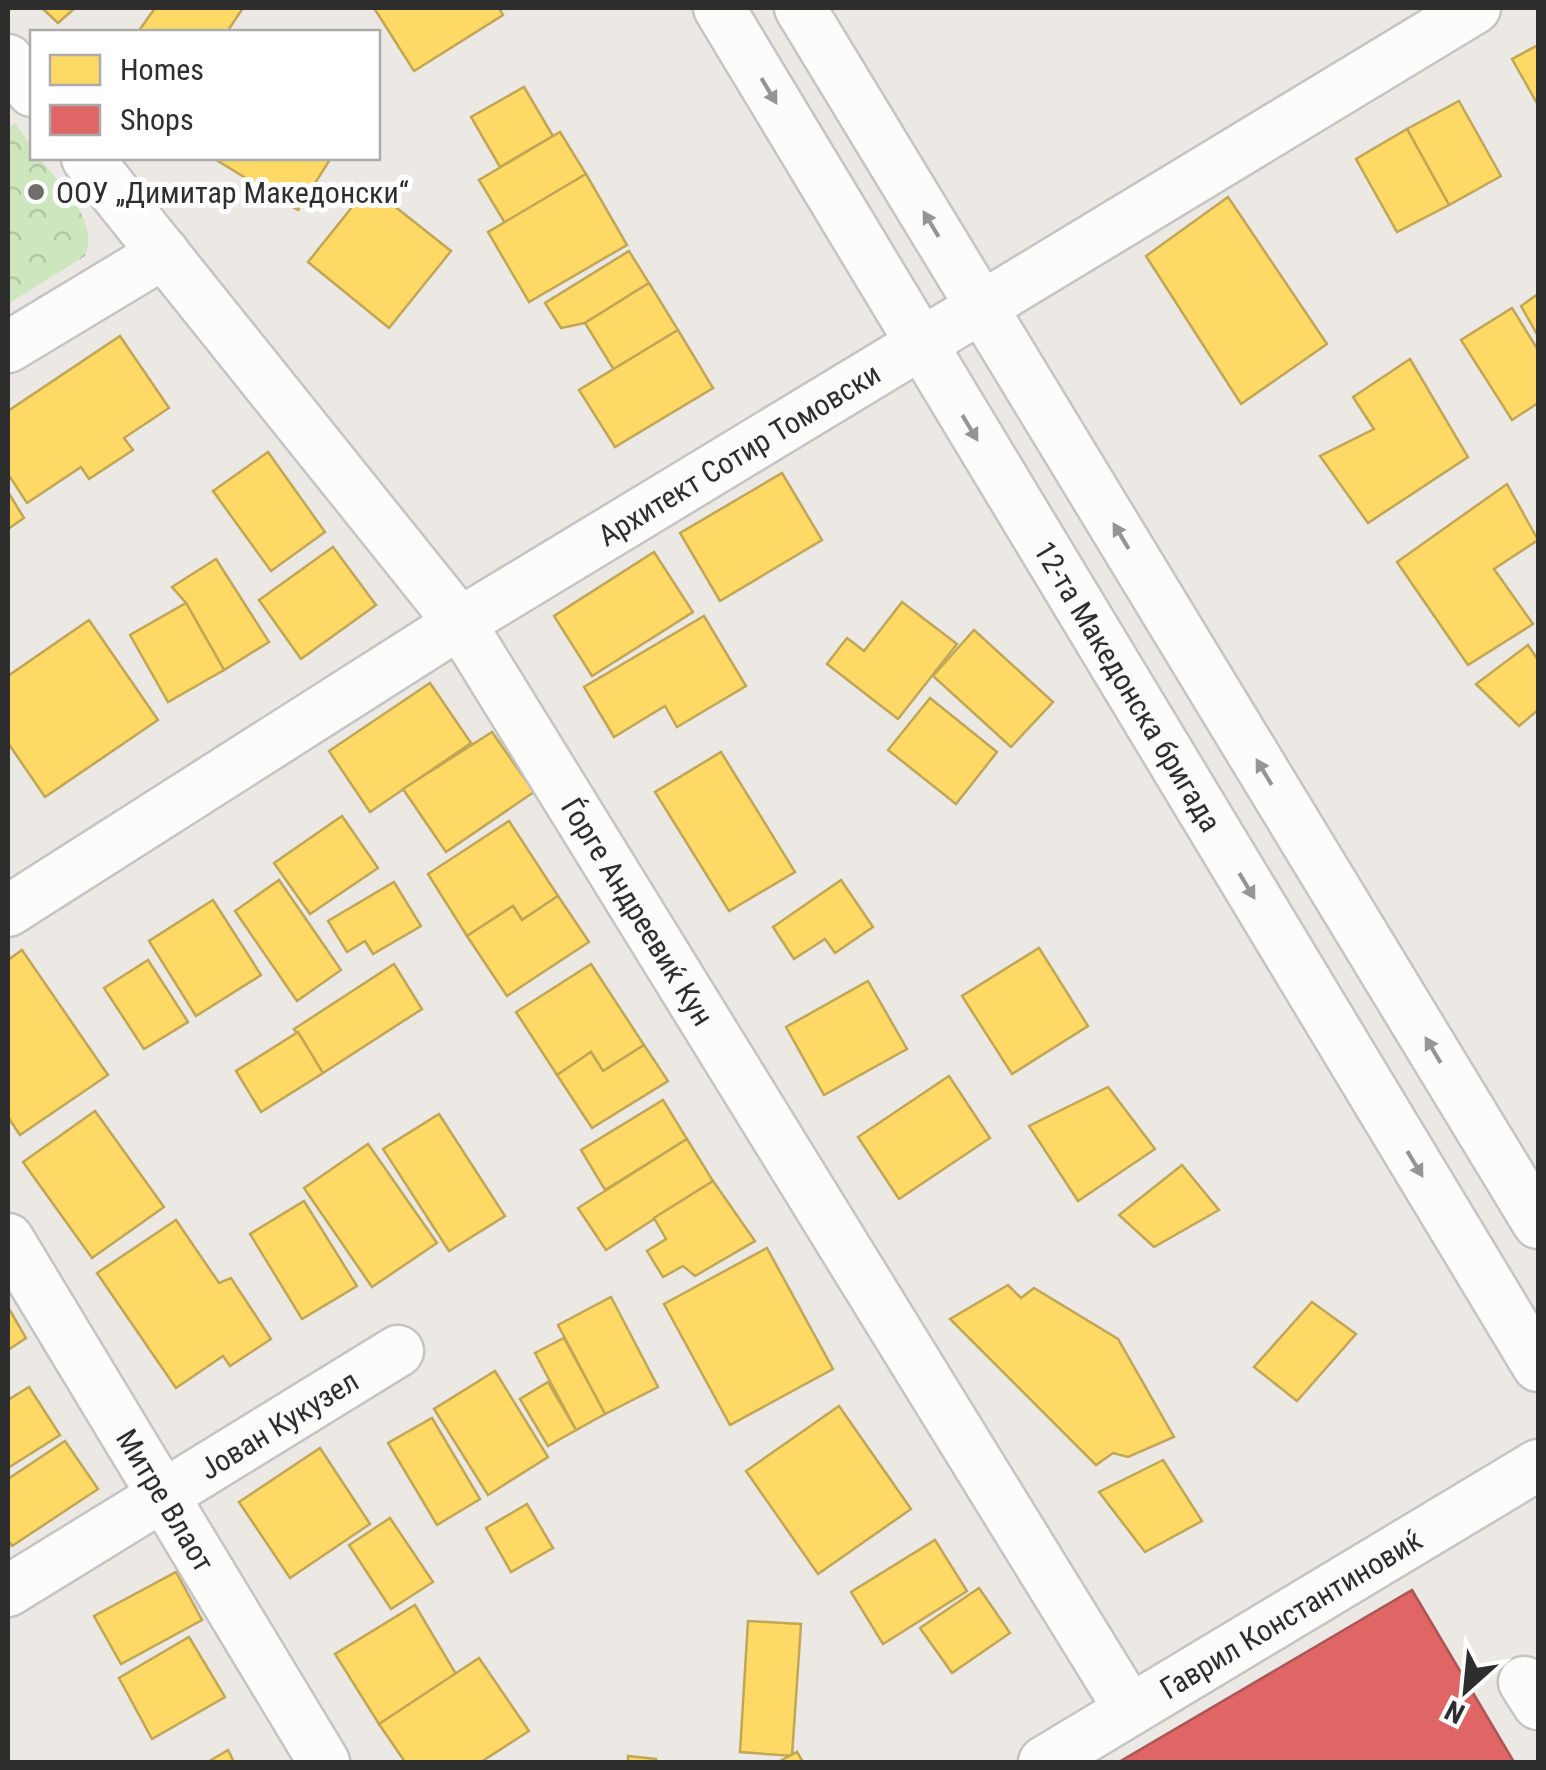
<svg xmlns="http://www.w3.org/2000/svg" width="1546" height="1770" font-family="'Roboto Condensed',sans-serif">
<defs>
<pattern id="forest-crowns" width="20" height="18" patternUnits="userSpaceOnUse" patternTransform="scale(2.5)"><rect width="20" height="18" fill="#cee6be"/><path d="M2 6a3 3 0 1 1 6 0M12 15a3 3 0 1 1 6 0" fill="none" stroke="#b1c6a4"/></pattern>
</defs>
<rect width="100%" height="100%" fill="#ece8e4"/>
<!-- forest -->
<path fill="url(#forest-crowns)" d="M15 123 32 147V158H40C60 186 100 220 85 256L8 304V128Z"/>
<!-- homes -->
<g fill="#ffd966" stroke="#c0a655" stroke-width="2.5">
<path d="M42 8H75L58 23Z"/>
<path d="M155 8H243L227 32H138Z"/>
<path d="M374 8H499L503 15 414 71Z"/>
<path d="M1538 45V105L1512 59Z"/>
<path d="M524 87 553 136 500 167 471 117Z"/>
<path d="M1459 101 1501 176 1449 205 1407 129Z"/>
<path d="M1407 129 1449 205 1397 232 1356 159Z"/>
<path d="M560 132 586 174 505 223 479 180Z"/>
<path d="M213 158H331L298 210Z"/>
<path d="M586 174 627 245 529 302 488 232Z"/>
<path d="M369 186 451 251 389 328 308 262Z"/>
<path d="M1228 197 1327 344 1241 404 1146 256Z"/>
<path d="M629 251 649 283 585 323 561 328 545 303Z"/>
<path d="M649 283 678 330 614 370 585 323Z"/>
<path d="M1538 294V336L1521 306Z"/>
<path d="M1512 308 1538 350V403L1512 420 1461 340Z"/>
<path d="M678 330 713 388 615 447 579 390Z"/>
<path d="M120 336 169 408 124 438 133 450 89 479 81 467 27 503 8 474V411Z"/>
<path d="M1410 359 1468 457 1368 523 1320 456 1374 429 1353 397Z"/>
<path d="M268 452 325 532 271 571 213 491Z"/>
<path d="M782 473 822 540 720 601 680 533Z"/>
<path d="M1507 484 1538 540 1494 569 1533 624 1468 665 1397 562Z"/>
<path d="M8 492 24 518 8 529Z"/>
<path d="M333 547 376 605 301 659 259 600Z"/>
<path d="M654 552 693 612 592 676 554 616Z"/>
<path d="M216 559 269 642 224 670 186 603 172 587Z"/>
<path d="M902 602 957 644 898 719 827 664 847 638 864 651Z"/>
<path d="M186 603 224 670 168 702 130 635Z"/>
<path d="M704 616 746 686 677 727 665 706 614 737 584 687Z"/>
<path d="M89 620 158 720 45 797 8 743V676Z"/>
<path d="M974 630 1053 702 1011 747 933 676Z"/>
<path d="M1528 645 1538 660V710L1519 726 1476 684Z"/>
<path d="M430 683 471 743 370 812 329 751Z"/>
<path d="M930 698 997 752 956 804 888 750Z"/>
<path d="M492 732 534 792 446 852 403 789Z"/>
<path d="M721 752 795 872 729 911 655 792Z"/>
<path d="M342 816 378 868 310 914 274 863Z"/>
<path d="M509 821 558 896 522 920 513 906 467 936 428 874Z"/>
<path d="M279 880 341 970 297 1001 235 911Z"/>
<path d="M841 880 873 927 835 953 825 939 794 959 773 927Z"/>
<path d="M394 882 421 926 373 954 365 941 347 952 328 921Z"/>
<path d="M558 896 589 942 507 996 467 936 513 906 522 920Z"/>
<path d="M213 900 261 975 196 1016 149 941Z"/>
<path d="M1039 948 1088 1026 1012 1074 962 996Z"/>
<path d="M22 950 108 1075 20 1135 8 1117V960Z"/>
<path d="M148 960 188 1022 144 1049 104 988Z"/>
<path d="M394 964 422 1009 323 1073 294 1029Z"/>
<path d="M591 964 644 1045 603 1071 591 1052 557 1075 516 1012Z"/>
<path d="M868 981 907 1049 824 1095 786 1027Z"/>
<path d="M298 1032 323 1073 261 1112 236 1071Z"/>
<path d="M644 1045 668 1081 592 1128 557 1075 591 1052 603 1071Z"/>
<path d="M949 1076 990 1138 899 1199 858 1137Z"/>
<path d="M1108 1087 1155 1149 1078 1201 1029 1126Z"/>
<path d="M663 1100 687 1139 605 1190 581 1150Z"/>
<path d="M95 1111 164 1207 92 1258 23 1162Z"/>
<path d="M439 1114 505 1216 449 1251 383 1149Z"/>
<path d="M687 1139 713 1181 606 1250 578 1208Z"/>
<path d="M368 1144 437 1243 372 1287 304 1188Z"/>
<path d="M1182 1165 1219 1210 1154 1247 1119 1215Z"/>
<path d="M713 1181 755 1241 695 1276 683 1266 663 1277 647 1251 666 1239 654 1218Z"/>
<path d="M304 1201 357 1286 302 1319 250 1234Z"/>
<path d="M176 1220 219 1283 231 1278 271 1339 230 1366 223 1356 176 1388 97 1273Z"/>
<path d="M767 1248 833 1369 730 1425 664 1304Z"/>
<path d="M1008 1285 1021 1298 1034 1288 1118 1339 1174 1437 1128 1457 1113 1453 1096 1465 950 1319Z"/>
<path d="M611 1297 658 1387 605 1414 558 1325Z"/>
<path d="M1312 1302 1356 1334 1297 1401 1254 1367Z"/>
<path d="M8 1307 26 1338 8 1350Z"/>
<path d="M564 1338 605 1414 576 1430 535 1353Z"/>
<path d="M495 1371 548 1457 488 1495 434 1409Z"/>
<path d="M548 1382 576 1430 548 1446 520 1399Z"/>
<path d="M29 1387 60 1435 8 1468V1400Z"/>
<path d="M839 1406 911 1509 818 1574 746 1471Z"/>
<path d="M432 1418 480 1499 437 1525 388 1443Z"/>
<path d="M65 1441 98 1489 12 1546 8 1540V1479Z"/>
<path d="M320 1448 370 1524 290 1578 239 1502Z"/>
<path d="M1163 1460 1202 1521 1145 1552 1099 1492Z"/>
<path d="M527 1504 553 1548 511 1572 486 1528Z"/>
<path d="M390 1518 433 1582 391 1609 349 1545Z"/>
<path d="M935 1540 967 1591 883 1644 851 1592Z"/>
<path d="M176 1572 202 1620 121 1664 94 1616Z"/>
<path d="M979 1588 1010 1633 952 1673 920 1628Z"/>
<path d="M415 1605 456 1674 379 1724 335 1654Z"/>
<path d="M748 1621 801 1624 792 1756 740 1752Z"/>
<path d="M189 1637 225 1697 152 1739 119 1678Z"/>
<path d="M479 1658 529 1731 481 1762H405L379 1724Z"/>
<path d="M228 1750 234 1762H208Z"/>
<path d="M797 1752 803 1762H778Z"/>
<path d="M628 1756 656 1759 657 1762H628Z"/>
</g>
<!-- shops -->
<path fill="#e06666" stroke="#ab5555" stroke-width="2.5" d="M1412 1590 1514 1762H1119Z"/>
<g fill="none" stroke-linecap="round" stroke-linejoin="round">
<defs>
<g id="minor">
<path id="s1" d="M719 8 1538 1366"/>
<path d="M800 8 1538 1223"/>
<path d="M8 60 32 91"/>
<path id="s2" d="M87 158 460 623 1130 1710"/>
<path d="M8 347 164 253"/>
<path id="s3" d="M8 911 460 623 1475 8"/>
<path id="s4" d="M8 1239 324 1762"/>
<path id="s5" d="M8 1591 398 1351"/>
<path d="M1524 1682 1538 1704"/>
<path id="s6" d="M1044 1762 1538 1465"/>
</g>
</defs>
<!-- minor casing -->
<use href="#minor" stroke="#c5c4c5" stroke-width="55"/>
<!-- minor -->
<use href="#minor" stroke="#fcfcfb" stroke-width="50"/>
</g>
<!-- one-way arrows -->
<defs><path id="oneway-solid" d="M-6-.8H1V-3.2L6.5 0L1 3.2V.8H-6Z" transform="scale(2.5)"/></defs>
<g fill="#959594">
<use href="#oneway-solid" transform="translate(769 91) rotate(59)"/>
<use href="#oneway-solid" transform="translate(931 224) rotate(-121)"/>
<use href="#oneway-solid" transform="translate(970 428) rotate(59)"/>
<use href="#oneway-solid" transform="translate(1121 536) rotate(-121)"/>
<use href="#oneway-solid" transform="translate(1264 772) rotate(-121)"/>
<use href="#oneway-solid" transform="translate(1247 886) rotate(59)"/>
<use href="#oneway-solid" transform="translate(1433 1050) rotate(-121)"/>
<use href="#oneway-solid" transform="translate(1415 1164) rotate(59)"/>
</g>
<!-- markers -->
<circle fill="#706f6e" stroke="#fff" stroke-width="4" cx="36" cy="192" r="10"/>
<g text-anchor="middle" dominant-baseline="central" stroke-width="10" stroke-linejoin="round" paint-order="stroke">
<!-- poi labels -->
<g font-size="30" fill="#2e2e2e" stroke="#fff" text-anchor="start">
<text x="56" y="192">ООУ „Димитар Македонски“</text>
</g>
<!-- street labels -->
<g font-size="30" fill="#2e2e2e" stroke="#fff">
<text stroke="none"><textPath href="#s3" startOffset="862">Архитект Сотир Томовски</textPath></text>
<text stroke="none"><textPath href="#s1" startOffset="792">12-та Македонска бригада</textPath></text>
<text stroke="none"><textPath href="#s2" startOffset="935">Ѓорге Андреевиќ Кун</textPath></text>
<text stroke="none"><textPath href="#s5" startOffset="318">Јован Кукузел</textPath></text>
<text stroke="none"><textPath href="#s4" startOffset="305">Митре Влаот</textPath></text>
<text stroke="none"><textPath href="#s6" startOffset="288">Гаврил Константиновиќ</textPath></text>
</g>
</g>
<!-- border -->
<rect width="1546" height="1770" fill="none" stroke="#2e2e2e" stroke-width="20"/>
<!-- legend -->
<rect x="30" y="30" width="350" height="130" fill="#ffffff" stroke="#ababab" stroke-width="2.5"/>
<rect x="50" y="55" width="50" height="30" fill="#ffd966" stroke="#ababab" stroke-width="2.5"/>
<text x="120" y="80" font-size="30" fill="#2e2e2e">Homes</text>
<rect x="50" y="105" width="50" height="30" fill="#e06666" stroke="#ababab" stroke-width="2.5"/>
<text x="120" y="130" font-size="30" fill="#2e2e2e">Shops</text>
<!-- north arrow -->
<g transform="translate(1466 1690) rotate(207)" stroke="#ffffff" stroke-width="8" paint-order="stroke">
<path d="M0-8L18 38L0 25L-18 38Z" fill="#2e2e2e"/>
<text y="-15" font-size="28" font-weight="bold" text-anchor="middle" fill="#2e2e2e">N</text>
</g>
</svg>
